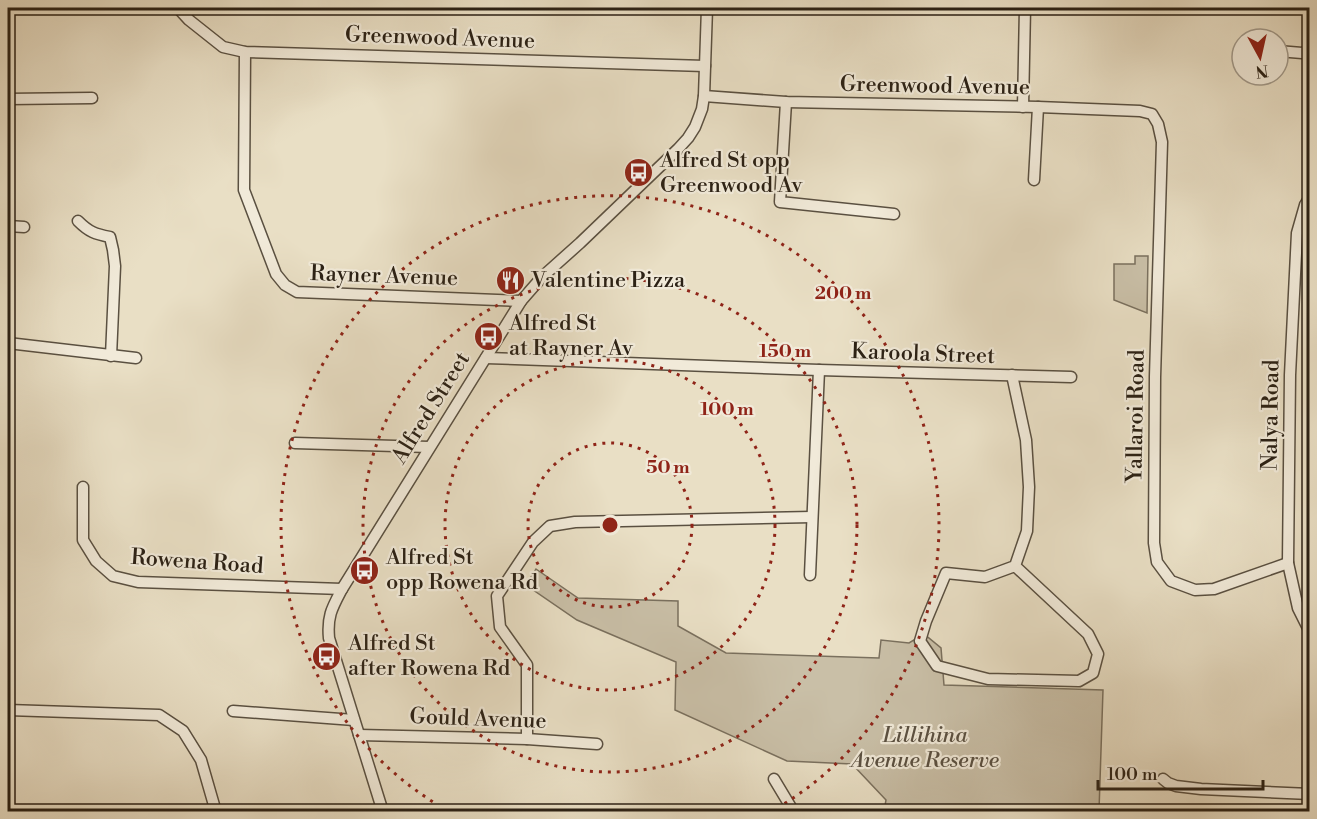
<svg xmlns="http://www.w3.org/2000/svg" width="1317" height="819" font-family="'Libre Bodoni',serif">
<rect width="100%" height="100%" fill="#e9dfc5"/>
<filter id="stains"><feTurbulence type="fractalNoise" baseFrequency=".00333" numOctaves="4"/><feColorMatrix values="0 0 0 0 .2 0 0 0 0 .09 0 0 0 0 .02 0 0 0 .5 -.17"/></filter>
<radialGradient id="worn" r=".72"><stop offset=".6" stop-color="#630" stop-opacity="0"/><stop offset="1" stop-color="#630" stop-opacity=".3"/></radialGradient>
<!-- green -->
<g fill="#c9bfa7" stroke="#7a705e" stroke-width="1.5">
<path d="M1135 256H1148L1147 313 1114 300V264H1135Z"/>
<path d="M536 569 578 598 678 601V626L726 653 879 658 881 640 909 643 924 634 941 648 944 685 1103 690 1099 811H884L886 800 852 764 787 761 675 710 676 662 577 620 526 585Z"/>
</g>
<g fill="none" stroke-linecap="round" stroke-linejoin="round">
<defs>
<g id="minor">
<path d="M178 8 189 20 223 47 245 52 705 66"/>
<path d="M1278 51 1302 53 1310 50"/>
<path d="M245 52 244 190 276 274 285 285 297 292 521 301"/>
<path d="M704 96 786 102 1038 107 1140 111 1152 114 1158 124 1162 142 1155 377 1154 543 1157 562 1171 581 1195 590 1214 589 1288 563"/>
<path d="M8 99 92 98"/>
<path d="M786 102 780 202 894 214"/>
<path d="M1023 107 1025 8"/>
<path d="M1034 180 1038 107"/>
<path d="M1310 197 1305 205 1297 233 1290 375 1288 563 1298 608 1310 632"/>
<path d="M78 221C89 232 95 234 110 237L113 250 115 266 111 356"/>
<path d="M8 226 24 227"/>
<path d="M8 343 136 358"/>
<path d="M486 358 819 370 1071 377"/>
<path d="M1012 375 1026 440 1029 487 1027 531 1015 566 985 577 946 573 926 621 920 641 937 666 988 679 1079 681 1093 673 1098 654 1088 634 1015 566"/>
<path d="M295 443 429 447"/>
<path d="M83 487V540L96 561 113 576 138 582 342 589"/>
<path d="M810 575 819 370"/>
<path d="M8 710 159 715 183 731 201 760 216 812"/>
<path d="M233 711 354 720"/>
<path d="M359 735 527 739 597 744"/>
<path d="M527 739V665L500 627 497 596 533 542 550 526 575 522 812 517"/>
<path d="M774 779 792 809V812"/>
<path d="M1163 779 1168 783 1176 786 1201 789 1310 794"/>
<path d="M383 812 329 638C327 616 332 608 342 589L521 301 542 277 580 243 678 149 688 138 695 127 702 109 704 96 707 8"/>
</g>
</defs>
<!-- minor casing -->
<use href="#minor" stroke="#5a5041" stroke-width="13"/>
<!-- minor -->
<use href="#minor" stroke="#f1ead9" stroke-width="10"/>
</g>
<!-- distance rings -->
<g fill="none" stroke="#8f2418" stroke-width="3" stroke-dasharray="3 6">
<circle cx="610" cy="525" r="82"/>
<circle cx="610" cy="525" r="165"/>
<circle cx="610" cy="525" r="247"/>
<path d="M448 811A329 329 0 1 1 772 811"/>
</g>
<!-- icons -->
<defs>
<symbol id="bus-disc" viewBox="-11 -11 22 22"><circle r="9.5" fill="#8f2418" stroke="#f1ead9"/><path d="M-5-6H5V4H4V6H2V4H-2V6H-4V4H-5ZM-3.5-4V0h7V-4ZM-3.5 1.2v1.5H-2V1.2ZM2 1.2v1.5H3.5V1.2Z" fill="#fff"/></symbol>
<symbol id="restaurant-disc" viewBox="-11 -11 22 22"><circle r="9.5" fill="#8f2418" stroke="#f1ead9"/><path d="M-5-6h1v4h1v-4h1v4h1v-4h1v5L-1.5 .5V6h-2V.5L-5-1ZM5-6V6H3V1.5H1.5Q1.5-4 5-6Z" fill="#fff"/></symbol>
</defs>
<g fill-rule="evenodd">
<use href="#bus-disc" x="622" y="156" width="33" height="33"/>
<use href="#restaurant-disc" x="494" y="264" width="33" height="33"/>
<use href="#bus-disc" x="472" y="320" width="33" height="33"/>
<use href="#bus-disc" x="348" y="554" width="33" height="33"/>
<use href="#bus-disc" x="310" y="640" width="33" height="33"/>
</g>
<g text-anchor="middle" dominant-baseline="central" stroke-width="4.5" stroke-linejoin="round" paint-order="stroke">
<!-- street labels -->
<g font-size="22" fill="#2b2115" stroke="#f1ead9">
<text transform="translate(440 38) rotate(2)">Greenwood Avenue</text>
<text transform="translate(935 86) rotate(1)">Greenwood Avenue</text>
<text transform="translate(384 276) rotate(2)">Rayner Avenue</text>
<text transform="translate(923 354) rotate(2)">Karoola Street</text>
<text transform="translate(431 408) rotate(-58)">Alfred Street</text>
<text transform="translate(1271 415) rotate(-89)">Nalya Road</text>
<text transform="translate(1136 416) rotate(-89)">Yallaroi Road</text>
<text transform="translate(197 562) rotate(4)">Rowena Road</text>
<text transform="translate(478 719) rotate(2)">Gould Avenue</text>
</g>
<!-- poi labels -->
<g font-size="22" fill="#2b2115" stroke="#f1ead9" text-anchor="start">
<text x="660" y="160">Alfred St opp<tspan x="660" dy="25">Greenwood Av</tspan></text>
<text x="531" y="280">Valentine Pizza</text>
<text x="509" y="323">Alfred St<tspan x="509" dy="25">at Rayner Av</tspan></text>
<text x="386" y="557">Alfred St<tspan x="386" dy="25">opp Rowena Rd</tspan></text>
<text x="348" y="643">Alfred St<tspan x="348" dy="25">after Rowena Rd</tspan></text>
</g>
<!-- park labels -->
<g font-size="22" font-style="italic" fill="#5a5041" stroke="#f1ead9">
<text x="925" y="735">Lillihina<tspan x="925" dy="25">Avenue Reserve</tspan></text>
</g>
</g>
<circle cx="610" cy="525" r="9" fill="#8f2418" stroke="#f1ead9" stroke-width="3"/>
<g font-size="18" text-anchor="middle" font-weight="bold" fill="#8f2418" stroke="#f1ead9" stroke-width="4.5" stroke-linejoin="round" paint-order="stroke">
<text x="843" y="299">200 m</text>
<text x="785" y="357">150 m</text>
<text x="727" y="415">100 m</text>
<text x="668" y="473">50 m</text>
</g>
<!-- margin -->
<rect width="1317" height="819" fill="none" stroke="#e9dfc5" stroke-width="30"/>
<rect x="9" y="9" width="1299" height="801" fill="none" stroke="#2b2115" stroke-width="3"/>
<rect x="15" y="15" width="1287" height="789" fill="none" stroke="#2b2115" stroke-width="1.5"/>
<!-- north arrow -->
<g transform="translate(1260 57) rotate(172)"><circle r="28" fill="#f1ead9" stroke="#a29a8b" stroke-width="1.5"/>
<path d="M0-4.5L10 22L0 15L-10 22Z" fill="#8f2418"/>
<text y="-9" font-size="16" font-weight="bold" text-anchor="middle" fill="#2b2115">N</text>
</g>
<!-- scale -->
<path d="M1098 780v9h165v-9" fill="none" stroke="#2b2115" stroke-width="3"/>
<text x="1107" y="780" font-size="18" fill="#2b2115" stroke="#f1ead9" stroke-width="4.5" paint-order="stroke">100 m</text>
<rect width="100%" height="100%" filter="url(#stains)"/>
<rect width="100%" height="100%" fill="url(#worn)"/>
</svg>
